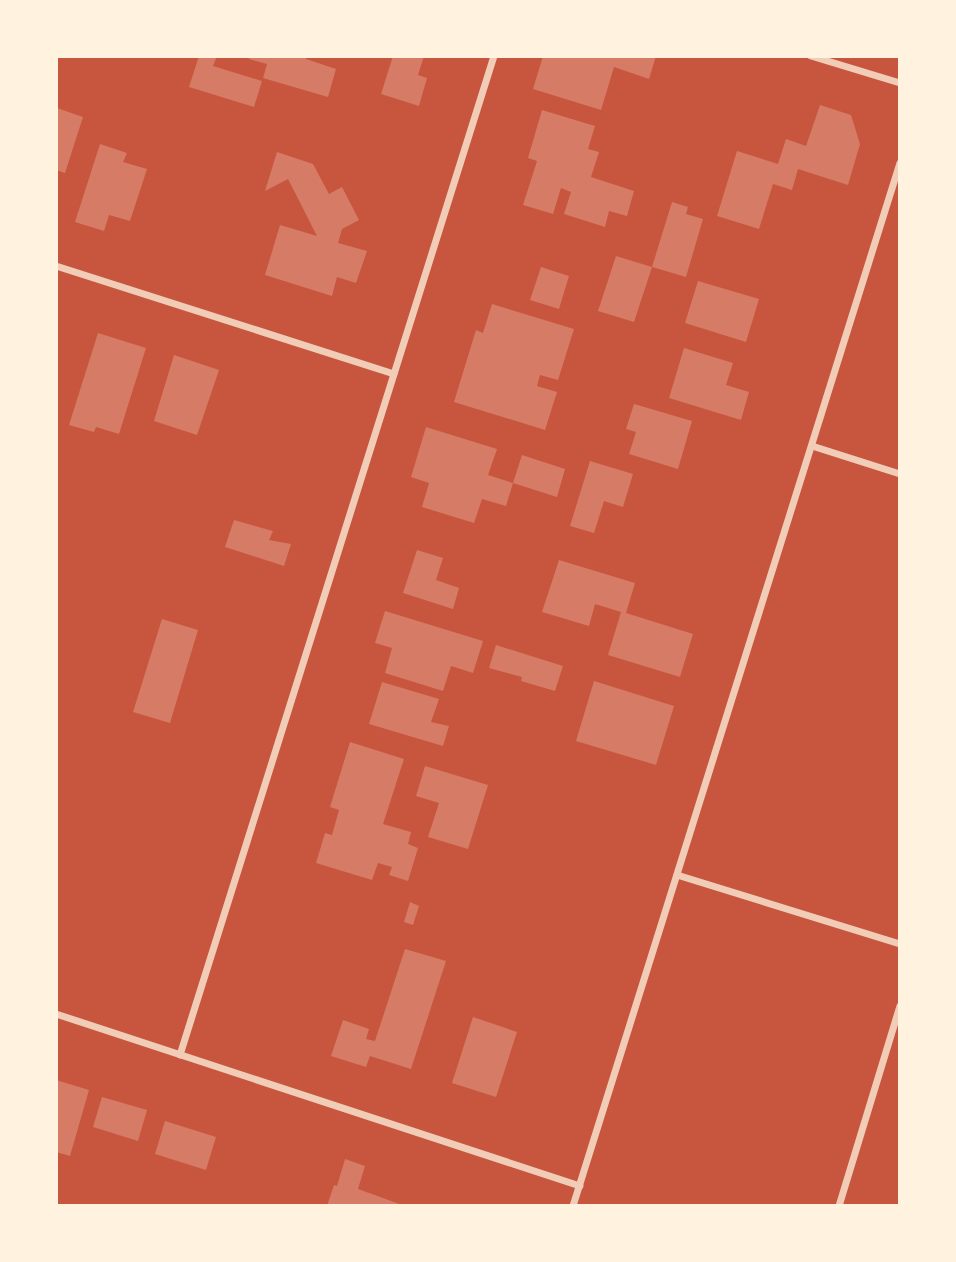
<svg xmlns="http://www.w3.org/2000/svg" width="956" height="1262" font-family="'Space Grotesk',sans-serif">
<rect width="100%" height="100%" fill="#c8553d"/>
<!-- building -->
<g fill="#d67c66">
<path d="M199 56H217L213 66 262 81 254 107 189 87Z"/>
<path d="M250 56H307L306 59 336 69 328 97 263 78 267 64 249 59Z"/>
<path d="M393 56H424L418 75 427 78 419 106 381 94Z"/>
<path d="M543 56H656L649 79 614 67 601 110 533 89Z"/>
<path d="M820 105 851 115 860 144 848 185 798 169 792 190 773 184 759 229 717 216 737 151 778 164 786 139 806 146Z"/>
<path d="M57 108 83 117 65 173 56 170Z"/>
<path d="M542 110 595 126 588 149 599 152 591 177 634 191 627 216 609 211 605 227 564 214 571 192 561 188 553 214 523 205 537 161 528 158Z"/>
<path d="M100 144 127 153 123 162 147 169 130 221 109 215 104 231 75 222Z"/>
<path d="M277 152 313 164 329 194 342 187 359 220 342 229 338 243 367 251 356 283 337 277 332 296 265 275 280 225 317 236 288 179 265 191Z"/>
<path d="M672 202 688 207 686 214 703 219 686 277 652 267 634 322 598 311 616 256 652 267Z"/>
<path d="M541 267 569 276 559 309 530 300Z"/>
<path d="M698 281 759 299 746 342 685 323Z"/>
<path d="M492 304 574 329 558 380 540 375 537 386 557 392 545 430 454 402 476 330 483 333Z"/>
<path d="M98 333 146 348 119 434 96 427 94 432 69 425Z"/>
<path d="M684 348 733 363 726 385 749 392 741 420 669 398Z"/>
<path d="M174 355 219 370 197 435 154 421Z"/>
<path d="M634 404 692 421 678 469 629 454 636 432 626 429Z"/>
<path d="M426 427 497 449 488 475 513 483 522 455 565 469 557 497 513 483 506 506 482 499 474 523 422 507 429 483 411 477Z"/>
<path d="M590 461 633 474 623 507 604 501 594 533 570 526Z"/>
<path d="M234 520 273 531 269 540 291 544 284 566 225 547Z"/>
<path d="M417 550 443 558 436 580 459 588 453 609 403 593Z"/>
<path d="M559 560 635 583 626 613 693 634 680 677 608 655 621 612 595 604 589 626 542 612Z"/>
<path d="M385 611 483 641 473 673 451 666 443 691 385 673 392 648 375 643Z"/>
<path d="M162 619 198 630 170 723 133 712Z"/>
<path d="M496 645 563 666 555 691 521 681 522 677 489 668Z"/>
<path d="M594 681 674 706 656 765 576 741Z"/>
<path d="M382 682 439 699 431 722 449 726 443 746 369 724Z"/>
<path d="M350 742 404 759 383 824 411 832 408 844 418 848 408 881 389 875 392 867 378 863 372 880 316 863 325 833 332 835 339 810 330 807Z"/>
<path d="M425 766 488 785 468 849 428 837 439 803 416 796Z"/>
<path d="M410 902 419 906 413 925 404 922Z"/>
<path d="M405 949 446 961 411 1069 370 1056 366 1067 331 1056 343 1020 369 1029 366 1039 375 1041Z"/>
<path d="M473 1017 517 1032 496 1097 452 1083Z"/>
<path d="M56 1080 89 1090 70 1156 56 1152Z"/>
<path d="M102 1097 147 1110 138 1141 93 1127Z"/>
<path d="M165 1121 216 1137 206 1170 155 1154Z"/>
<path d="M345 1159 365 1166 358 1189 405 1206H361L354 1204 353 1206H327L334 1185 337 1186Z"/>
</g>
<g fill="none" stroke-linecap="round" stroke-linejoin="round">
<!-- minor -->
<g stroke="#f1ccb7" stroke-width="7">
<path d="M811 56 900 83"/>
<path d="M56 266 394 374"/>
<path d="M812 446 900 474"/>
<path d="M677 875 900 944"/>
<path d="M56 1014 580 1186"/>
<path d="M180 1055 494 56"/>
<path d="M573 1206 900 163"/>
<path d="M839 1206 900 1006"/>
</g>
</g>
<!-- border -->
<rect width="956" height="1262" fill="none" stroke="#fff3e0" stroke-width="116"/>
</svg>
